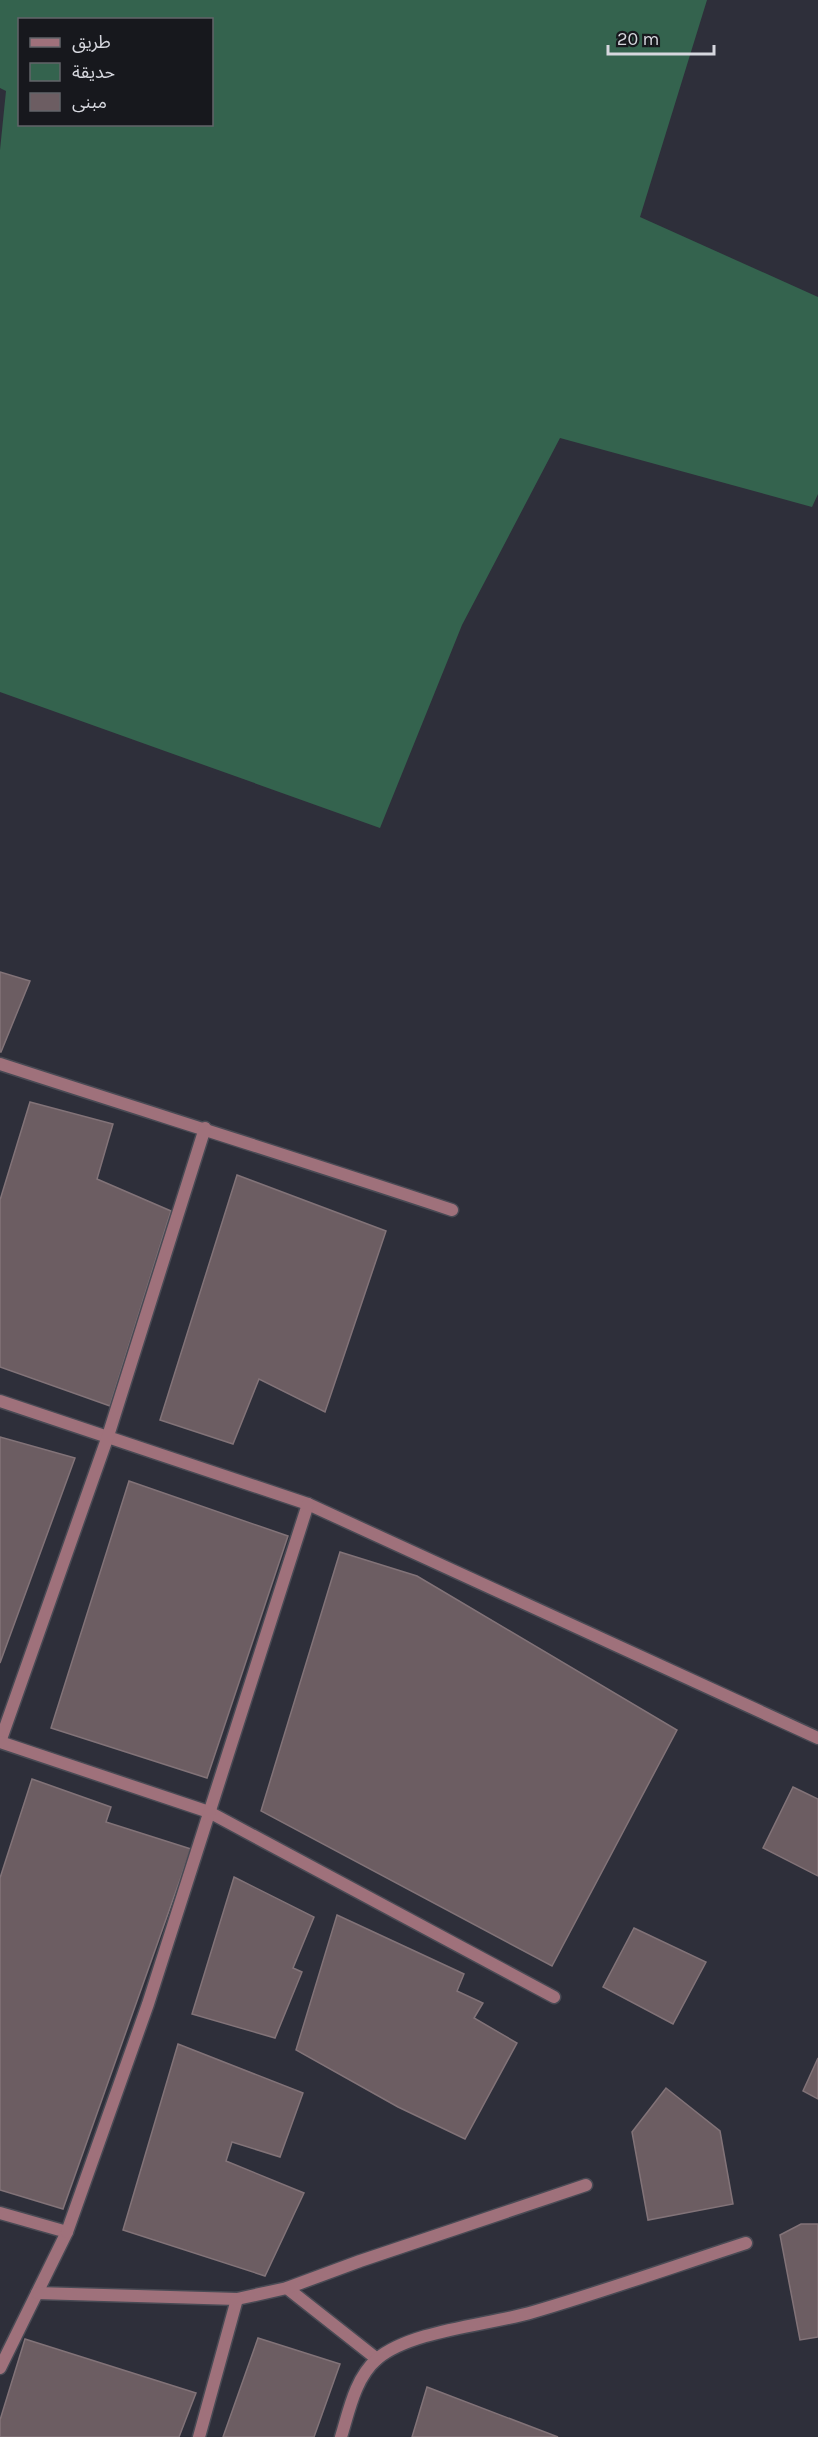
<svg xmlns="http://www.w3.org/2000/svg" width="818" height="2437" font-family="Karla,'Noto Sans Arabic',sans-serif">
<rect width="100%" height="100%" fill="#2e2f3a"/>
<!-- green -->
<path fill="#34634e" fill-rule="evenodd" d="M0 0H707L640 217 818 297V494L812 507 560 438 462 625 380 828 0 692V150L6 91 0 88ZM20 20H212V124H20Z"/>
<!-- building -->
<g fill="#6c5d62" stroke="#827378" stroke-width="1.5">
<path d="M0 972 30 981 1 1052H0Z"/>
<path d="M30 1102 113 1124 97 1179 171 1211 110 1406 0 1367V1200Z"/>
<path d="M237 1175 386 1231 325 1412 259 1379 233 1444 160 1420Z"/>
<path d="M0 1437 75 1458 0 1663Z"/>
<path d="M129 1481 288 1536 207 1778 51 1728Z"/>
<path d="M340 1552 417 1576 677 1730 552 1966 261 1811Z"/>
<path d="M32 1779 111 1807 106 1822 191 1849 63 2209 0 2190V1878Z"/>
<path d="M793 1787 818 1799V1876L763 1848Z"/>
<path d="M234 1877 314 1917 293 1968 302 1972 275 2038 192 2014Z"/>
<path d="M337 1915 464 1974 457 1991 483 2003 474 2018 517 2043 465 2139 398 2107 296 2050Z"/>
<path d="M634 1928 706 1962 673 2024 603 1987Z"/>
<path d="M178 2044 303 2093 280 2157 232 2142 226 2161 304 2193 265 2276 123 2230Z"/>
<path d="M818 2058V2099L803 2091Z"/>
<path d="M666 2088 720 2131 733 2204 648 2220 632 2132Z"/>
<path d="M801 2224H818V2337L800 2340 780 2235Z"/>
<path d="M258 2338 340 2364 314 2437H223Z"/>
<path d="M25 2339 196 2393 179 2437H0V2420Z"/>
<path d="M427 2387 558 2437H412Z"/>
</g>
<g fill="none" stroke-linecap="round" stroke-linejoin="round">
<defs>
<g id="street">
<path d="M0 1064C151 1113 302 1160 452 1210"/>
<path d="M0 1401 308 1504 818 1738"/>
<path d="M0 1742 108 1436 205 1128"/>
<path d="M0 1742 209 1812 554 1997"/>
<path d="M0 2213 67 2232 0 2368"/>
<path d="M67 2232 148 2004 308 1504"/>
<path d="M287 2288 377 2359"/>
<path d="M37 2293 237 2299 287 2288 360 2261 586 2185"/>
<path d="M199 2437 237 2299"/>
<path d="M341 2437C349 2411 355 2378 377 2359 411 2330 490 2325 533 2312 605 2291 675 2266 746 2243"/>
</g>
</defs>
<!-- street casing -->
<use href="#street" stroke="#494a54" stroke-width="15"/>
<!-- street -->
<use href="#street" stroke="#9f717b" stroke-width="12"/>
</g>
<!-- legend -->
<rect x="18" y="18" width="195" height="108" fill="#17181d" stroke="#63646a" stroke-width="1.5"/>
<rect x="30" y="38" width="30" height="9" fill="#9f717b" stroke="#63646a" stroke-width="1.5"/>
<text x="72" y="48" font-size="18" fill="#d6d7de">طريق</text>
<rect x="30" y="63" width="30" height="18" fill="#34634e" stroke="#63646a" stroke-width="1.5"/>
<text x="72" y="78" font-size="18" fill="#d6d7de">حديقة</text>
<rect x="30" y="93" width="30" height="18" fill="#6c5d62" stroke="#63646a" stroke-width="1.5"/>
<text x="72" y="108" font-size="18" fill="#d6d7de">مبنى</text>
<!-- scale -->
<path d="M608 45v9h106v-9" fill="none" stroke="#d6d7de" stroke-width="3"/>
<text x="617" y="45" font-size="18" fill="#d6d7de" stroke="#17181d" stroke-width="4.5" paint-order="stroke">20 m</text>
</svg>
